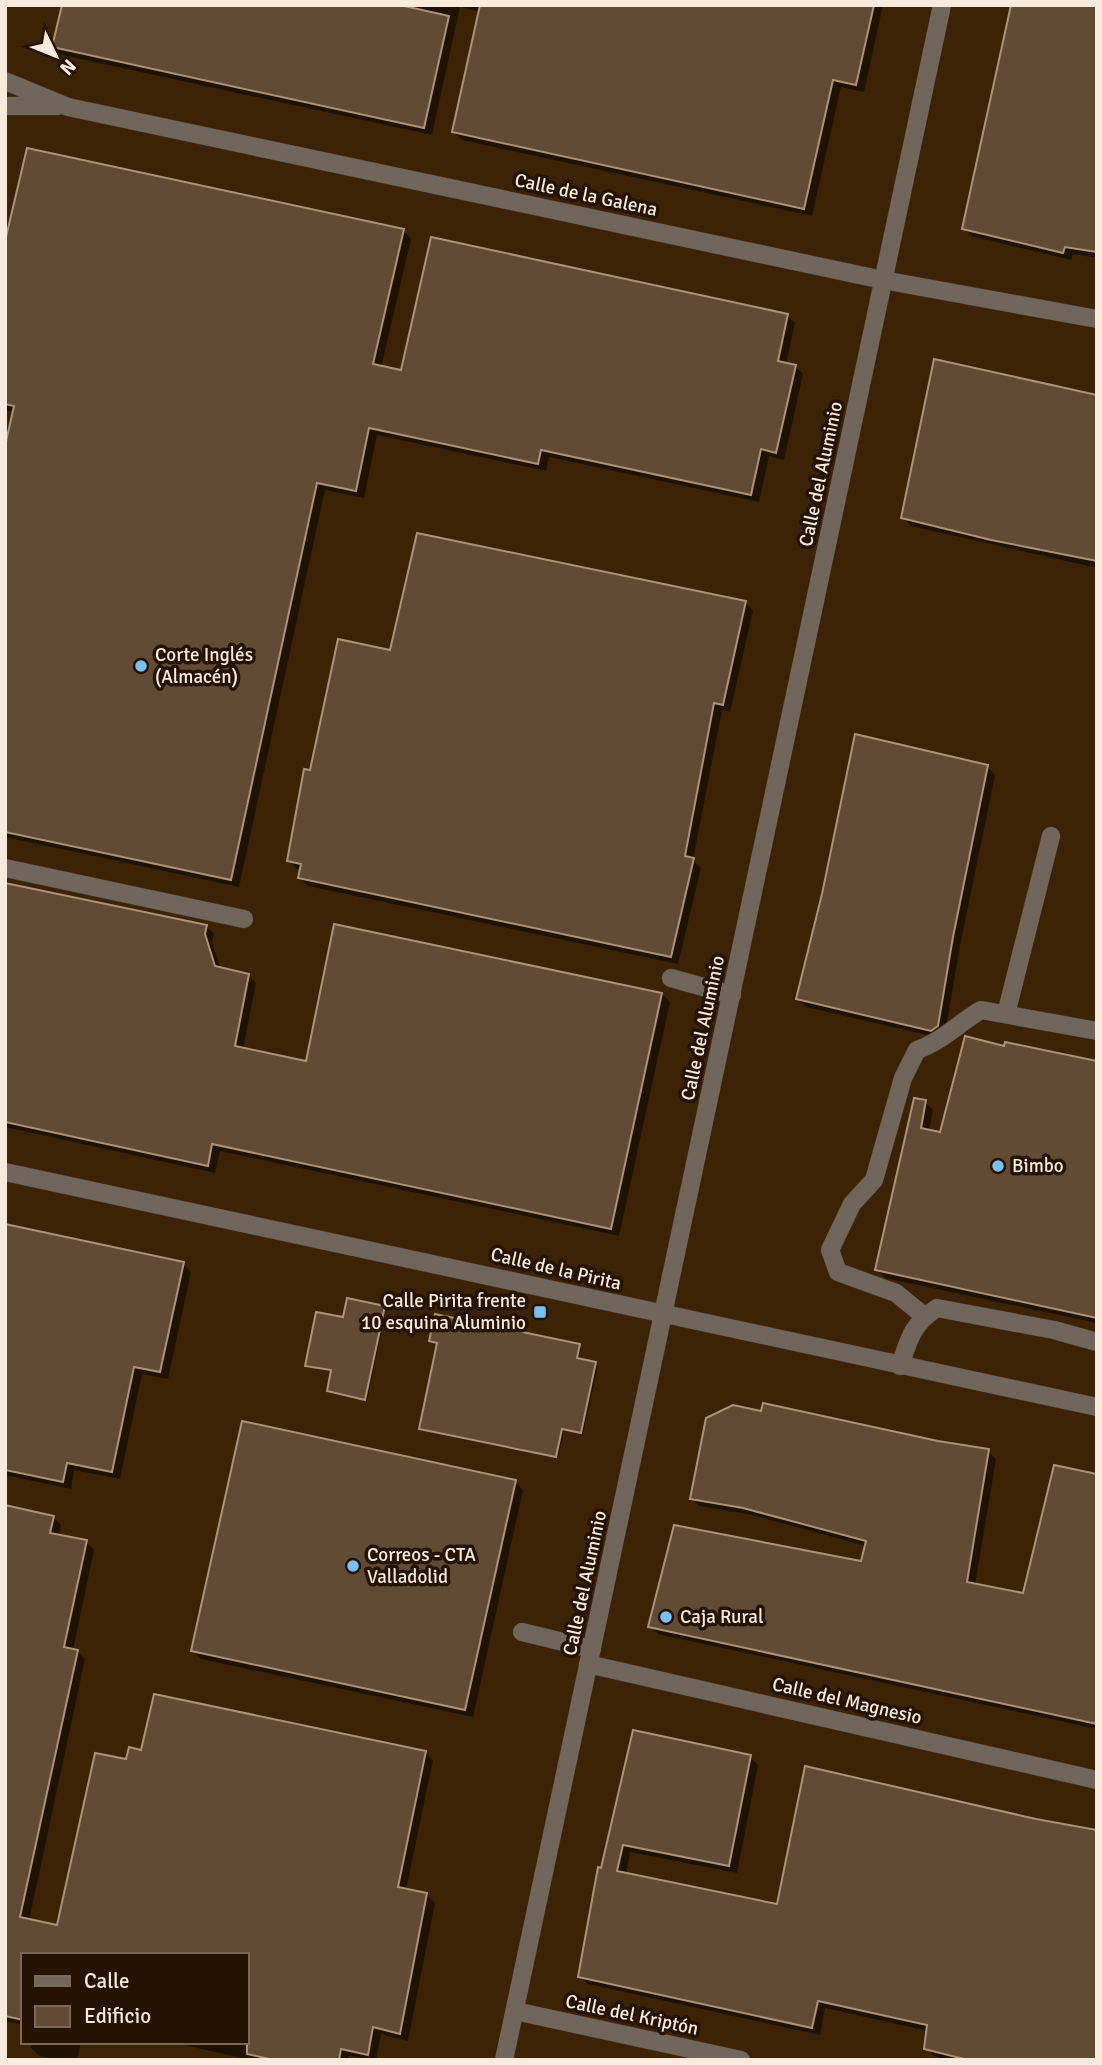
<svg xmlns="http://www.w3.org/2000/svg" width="1102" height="2065" font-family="Signika,sans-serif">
<rect width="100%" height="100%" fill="#301b06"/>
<!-- built -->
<path fill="#3d2306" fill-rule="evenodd" d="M5 5H1097V2060H5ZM23 1955H247V2042H23Z"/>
<!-- shadow -->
<g fill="#0007" fill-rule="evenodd">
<path d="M64 5H883L864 92 841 87 812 216 462 140 454 132 481 12 460 7 432 135 62 55 54 47Z"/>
<path d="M1097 5V258L1073 254 1071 260 972 236 964 228Z"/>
<path d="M403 230 411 239 381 368 402 372 787 315 795 323 786 364 795 366 803 374 784 460 769 456 759 502 549 457 546 471 377 435 364 498 325 490 239 887 5 837V454L15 412 5 410V253Z"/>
<path d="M1097 396V568L911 526 903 518Z"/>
<path d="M745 602 753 611 730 712 722 710 693 860 701 868 678 964 308 886 300 878 302 870 297 869 289 860 312 772 391 652Z"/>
<path d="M856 736 987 767 995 775 960 946 945 1034 940 1038 806 1007 798 999Z"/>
<path d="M5 885 206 926 214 934 212 943 221 969 248 975 256 983 243 1049 307 1063 662 994 670 1002 619 1236 220 1151 215 1173 5 1127Z"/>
<path d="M966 1038 1005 1048 1006 1044 1097 1063V1323L885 1278 877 1270 915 1100 925 1102 933 1110 929 1132 941 1135ZM923 1105H926L921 1137H918Z"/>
<path d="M5 1226 183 1264 191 1272 168 1379 142 1374 120 1479 74 1470 71 1489 5 1475Z"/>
<path d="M384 1308 386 1310 367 1401 331 1393 329 1391 333 1371 307 1365 344 1319Z"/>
<path d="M431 1340 579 1346 581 1348 578 1360 598 1366 583 1434 564 1430 558 1458 423 1430 421 1428 438 1344Z"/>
<path d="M938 1442 988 1451 996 1459 975 1585 1025 1595 1097 1476V1729L658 1634 650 1626 862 1563 866 1546 752 1515 699 1506 691 1498Z"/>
<path d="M515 1482 523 1490 473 1717 201 1659 193 1651Z"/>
<path d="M5 1507 53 1517 61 1525 59 1536 86 1542 94 1550 73 1650 77 1651 85 1659 29 1921 58 1927 127 1761 142 1752H425L433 1760 406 1890 427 1895 435 1903 408 2041 381 2034 376 2060 349 2056 348 2060H250L171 2042H247V1955H23V2025L5 2021Z"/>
<path d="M634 1732 750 1757 758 1765 737 1873 630 1852 626 1875 778 1906 1035 1821 1097 2060H948L934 2056 926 2048 928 2031 825 2008 820 2035 588 1984 580 1976Z"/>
<path d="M32 2042H81L77 2060H58L39 2056 31 2048Z"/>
</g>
<!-- building -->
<g fill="#624b35" stroke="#ac9279" stroke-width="2">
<path d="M62 5H400L449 16 424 128 52 47Z"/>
<path d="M480 5H874L856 85 833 80 804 209 452 132Z"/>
<path d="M1011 5H1097V252L1065 247 1063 253 962 229Z"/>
<path d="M27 148 404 229 373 364 401 370 431 237 788 314 778 361 796 365 776 453 761 449 751 495 541 450 538 464 369 428 356 491 317 483 231 880 5 832V446L14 406 5 404V241Z"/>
<path d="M934 359 1097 395V561L991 540 901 518Z"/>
<path d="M417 533 746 601 723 705 714 703 685 856 694 858 671 957 298 878 301 864 287 861 304 769 310 770 338 639 390 650Z"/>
<path d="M855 734 988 765 953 937 938 1026 931 1031 796 999 822 894Z"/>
<path d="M5 883 207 925 205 934 215 966 249 974 235 1046 306 1061 334 924 662 993 611 1229 212 1144 208 1166 5 1122Z"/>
<path d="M965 1036 1004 1046 1005 1042 1097 1061V1318L875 1270 914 1098 926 1100 921 1128 940 1132Z"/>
<path d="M5 1224 184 1262 160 1372 134 1367 112 1472 67 1463 63 1482 5 1470Z"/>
<path d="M347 1298 385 1306 365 1400 327 1391 331 1370 305 1366 316 1312 343 1317Z"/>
<path d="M435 1314 580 1344 577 1358 596 1362 581 1433 562 1429 556 1457 419 1429 437 1343 429 1341Z"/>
<path d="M763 1403 938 1441 989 1449 967 1582 1023 1593 1054 1465 1097 1474V1724L648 1627 674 1525 861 1561 866 1541 743 1508 690 1499 706 1418 733 1405 761 1411Z"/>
<path d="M242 1421 516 1480 465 1710 191 1651Z"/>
<path d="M5 1505 54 1516 50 1533 87 1540 64 1647 78 1650 20 1917 57 1925 95 1753 126 1759 129 1747 141 1750 154 1694 426 1751 398 1887 427 1893 400 2034 373 2027 368 2055 341 2049 339 2060H274L247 2054V1955H23V2020L5 2016Z"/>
<path d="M633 1730 751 1755 729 1866 623 1845 617 1871 777 1904 805 1766 1036 1819 1097 1830V2060H968L924 2049 927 2025 818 2001 812 2028 578 1977 598 1867 601 1868Z"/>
</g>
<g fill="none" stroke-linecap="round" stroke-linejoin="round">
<defs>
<g id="minor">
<path d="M5 81 68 107 883 280 1097 319"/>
<path d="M5 106H58"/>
<path d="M5 868 244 919"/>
<path d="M671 978 732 995"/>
<path d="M1006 1014 1051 836"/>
<path d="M5 1172C369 1249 733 1330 1097 1407"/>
<path d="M924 1316 896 1293 838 1272 830 1250 852 1204 874 1180 903 1078 917 1050C941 1042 959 1023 981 1010L1097 1031"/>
<path d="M900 1366C909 1339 912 1324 937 1308L1054 1330 1097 1342"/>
<path d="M522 1632 592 1649"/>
<path d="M588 1664 1097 1780"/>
<path d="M515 2011 741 2060"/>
<path d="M504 2060 942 5"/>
</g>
</defs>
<!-- minor casing -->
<use href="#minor" stroke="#4c3824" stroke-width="19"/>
<!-- minor -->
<use href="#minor" stroke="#71665c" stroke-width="18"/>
</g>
<!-- markers -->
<g fill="#79bff8" stroke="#261200" stroke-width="2.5">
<circle cx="141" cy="666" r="7"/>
<circle cx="998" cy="1166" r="7"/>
<rect x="533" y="1305" width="14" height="14" rx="3.5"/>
<circle cx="353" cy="1566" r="7"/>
<circle cx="666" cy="1617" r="7"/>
</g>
<g text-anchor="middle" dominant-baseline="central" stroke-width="7" stroke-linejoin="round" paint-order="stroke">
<!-- street labels -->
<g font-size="19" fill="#f8eadd" stroke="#261200">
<text transform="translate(586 195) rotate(12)">Calle de la Galena</text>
<text transform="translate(821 474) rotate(-78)">Calle del Aluminio</text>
<text transform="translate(703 1028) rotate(-78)">Calle del Aluminio</text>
<text transform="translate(556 1269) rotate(13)">Calle de la Pirita</text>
<text transform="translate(585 1583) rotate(-78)">Calle del Aluminio</text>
<text transform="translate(847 1701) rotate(13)">Calle del Magnesio</text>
<text transform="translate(632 2015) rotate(12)">Calle del Kriptón</text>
</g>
<!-- poi labels -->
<g font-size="19" fill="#f8eadd" stroke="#261200" text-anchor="start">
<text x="155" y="655">Corte Inglés<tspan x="155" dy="22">(Almacén)</tspan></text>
<text x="1012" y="1166">Bimbo</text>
<text x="526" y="1301" text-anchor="end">Calle Pirita frente<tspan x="526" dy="22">10 esquina Aluminio</tspan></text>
<text x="367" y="1555">Correos - CTA<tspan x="367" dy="22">Valladolid</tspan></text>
<text x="680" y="1617">Caja Rural</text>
</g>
</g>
<!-- border -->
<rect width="1102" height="2065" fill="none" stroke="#f8eadd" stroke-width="14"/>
<!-- legend -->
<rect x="21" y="1953" width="228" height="91" fill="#261200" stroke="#7a6858" stroke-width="2"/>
<rect x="35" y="1976" width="35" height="10" fill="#71665c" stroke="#7a6858" stroke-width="2"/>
<text x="84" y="1988" font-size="21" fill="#f8eadd">Calle</text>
<rect x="35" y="2006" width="35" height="21" fill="#624b35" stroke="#7a6858" stroke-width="2"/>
<text x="84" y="2023" font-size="21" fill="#f8eadd">Edificio</text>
<!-- north arrow -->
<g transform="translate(56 56) rotate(133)" stroke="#261200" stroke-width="5" paint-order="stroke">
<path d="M0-5L12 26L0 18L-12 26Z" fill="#f8eadd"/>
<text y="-10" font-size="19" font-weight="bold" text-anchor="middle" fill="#f8eadd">N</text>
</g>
</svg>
